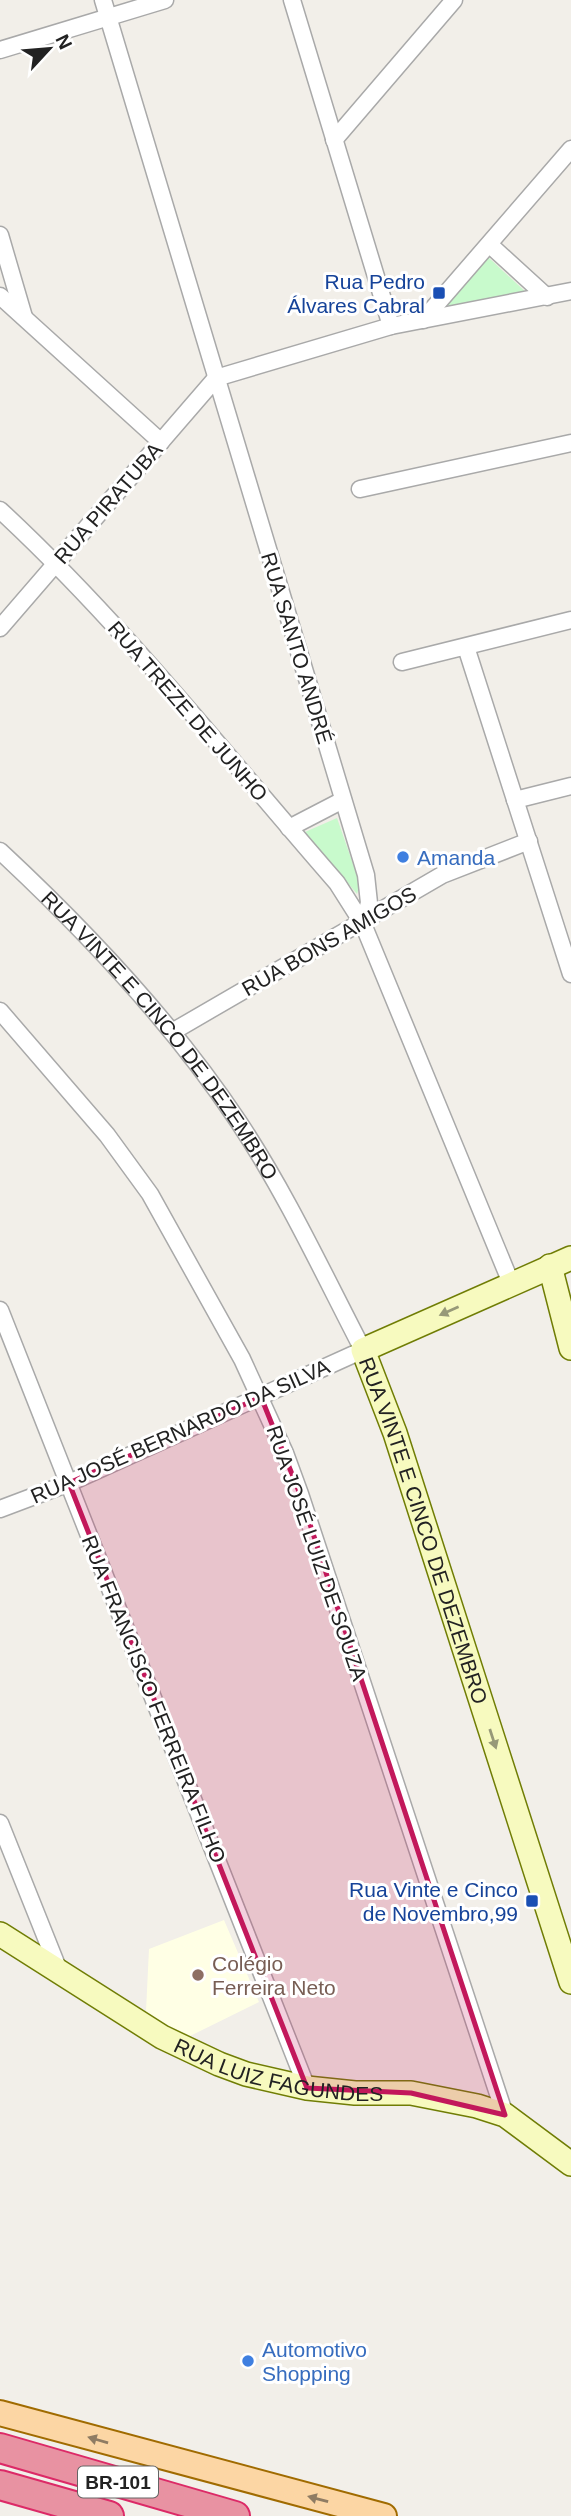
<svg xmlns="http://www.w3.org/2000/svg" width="571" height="2516" font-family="Arial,sans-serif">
<rect width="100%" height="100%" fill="#f2efe9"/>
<!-- education -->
<path fill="#ffffe5" d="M224 1920 259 2002 188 2037 156 2025 146 2011 149 1949Z"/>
<!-- park -->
<g fill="#c8facc">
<path d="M488 257 529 295 449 314 445 303Z"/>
<path d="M337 818 360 884 357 894 305 832Z"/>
</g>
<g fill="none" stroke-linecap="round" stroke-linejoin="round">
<defs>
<g id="street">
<path d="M103 0 366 875 369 903 363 924 511 1283"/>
<path d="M292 0 391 326"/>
<path d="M0 50 165 0"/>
<path d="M334 140 454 0"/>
<path d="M0 235 24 317"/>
<path d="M490 245 547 297"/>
<path d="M0 296 161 442"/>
<path d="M423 320 571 149"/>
<path d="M216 378 391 326 571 291"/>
<path d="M360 489 571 443"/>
<path d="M0 510C123 624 227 757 337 883L363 924"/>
<path d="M0 628 216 378"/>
<path d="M466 647 571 974"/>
<path d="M402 662 571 620"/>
<path d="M515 800 571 786"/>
<path d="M289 828 343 800"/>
<path id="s1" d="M0 851C87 932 172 1022 238 1121 286 1193 323 1273 363 1350L69 1483 0 1509"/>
<path d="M0 1011 107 1135 150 1194 242 1359 285 1453 300 1494 505 2115"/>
<path d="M172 1032 442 875 529 841"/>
<path d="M0 1310 307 2088"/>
<path d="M0 1823 60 1973"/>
</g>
<g id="secondary">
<path id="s2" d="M571 1258 363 1350 395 1433 571 1982"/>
<path d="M550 1266 571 1348"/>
<path id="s3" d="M0 1934 162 2037 219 2064 246 2074 307 2088 355 2093H411L477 2106 505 2115 571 2164"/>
</g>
<path id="primary" d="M0 2413 384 2516"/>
<g id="highway">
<path d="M0 2448 235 2516"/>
<path d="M0 2485 109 2516"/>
</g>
</defs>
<!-- street casing -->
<use href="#street" stroke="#a9a9a9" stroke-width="19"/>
<!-- secondary casing -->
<use href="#secondary" stroke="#707d05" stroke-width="26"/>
<!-- primary casing -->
<use href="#primary" stroke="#a06b00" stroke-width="28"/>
<!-- highway casing -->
<use href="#highway" stroke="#dc2a67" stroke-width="32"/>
<!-- street -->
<use href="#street" stroke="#fff" stroke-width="16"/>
<!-- secondary -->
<use href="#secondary" stroke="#f7fabf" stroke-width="23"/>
<!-- primary -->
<use href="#primary" stroke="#fcd6a4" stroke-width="24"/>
<!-- highway -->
<use href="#highway" stroke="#e892a2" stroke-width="28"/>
</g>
<!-- one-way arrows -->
<defs><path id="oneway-solid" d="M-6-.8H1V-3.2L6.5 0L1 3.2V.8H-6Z" transform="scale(1.75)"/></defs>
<g fill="#979978">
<use href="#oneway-solid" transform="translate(449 1311) rotate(156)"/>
<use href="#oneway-solid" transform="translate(493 1739) rotate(72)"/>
</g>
<g fill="#8f7c63">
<use href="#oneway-solid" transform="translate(98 2440) rotate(-164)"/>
<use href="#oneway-solid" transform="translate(318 2499) rotate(-165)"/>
</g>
<!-- marked area -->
<path fill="#c2185b" fill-opacity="0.2" stroke="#c2185b" stroke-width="5" stroke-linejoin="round" d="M261 1397 300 1494 505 2115 411 2093 307 2088 69 1483Z"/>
<!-- markers -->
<g fill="#1a4fb4" stroke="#fff" stroke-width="2.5">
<rect x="432" y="286" width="14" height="14" rx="3.5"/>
<rect x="525" y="1894" width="14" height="14" rx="3.5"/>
</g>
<g fill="#3f7fe0" stroke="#fff" stroke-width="2.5">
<circle cx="403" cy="857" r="7"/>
<circle cx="248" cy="2361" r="7"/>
</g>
<circle fill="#8d6e63" stroke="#fff" stroke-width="2.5" cx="198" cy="1975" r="7"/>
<g text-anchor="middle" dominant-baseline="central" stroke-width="6" stroke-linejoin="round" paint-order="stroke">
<!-- shield labels -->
<rect fill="#fff" stroke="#646464" stroke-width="2" x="78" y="2466.5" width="80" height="31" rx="5"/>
<g font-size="19" font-weight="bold" fill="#222">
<text x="118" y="2482">BR-101</text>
</g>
<!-- transit labels -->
<g font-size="21" fill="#164399" stroke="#fff" text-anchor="end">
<text x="425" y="281">Rua Pedro<tspan x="425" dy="24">Álvares Cabral</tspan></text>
<text x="518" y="1889">Rua Vinte e Cinco<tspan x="518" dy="24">de Novembro,99</tspan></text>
</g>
<!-- street labels -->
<g font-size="21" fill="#222" stroke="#fff">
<text transform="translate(108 503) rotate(-49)">RUA PIRATUBA</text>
<text transform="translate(297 648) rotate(73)">RUA SANTO ANDRÉ</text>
<text transform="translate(188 711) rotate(49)">RUA TREZE DE JUNHO</text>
<text transform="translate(329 941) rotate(-30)">RUA BONS AMIGOS</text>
<text stroke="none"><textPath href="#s1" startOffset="245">RUA VINTE E CINCO DE DEZEMBRO</textPath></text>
<text transform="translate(180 1431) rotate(-24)">RUA JOSÉ BERNARDO DA SILVA</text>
<text stroke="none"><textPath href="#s2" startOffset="418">RUA VINTE E CINCO DE DEZEMBRO</textPath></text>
<text transform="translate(317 1553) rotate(71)">RUA JOSÉ LUIZ DE SOUZA</text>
<text transform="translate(154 1699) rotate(68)">RUA FRANCISCO FERREIRA FILHO</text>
<text stroke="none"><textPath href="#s3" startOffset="315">RUA LUIZ FAGUNDES</textPath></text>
</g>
<!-- shop labels -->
<g font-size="21" fill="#366cbe" stroke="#fff" text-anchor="start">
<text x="417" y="857">Amanda</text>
<text x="262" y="2349">Automotivo<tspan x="262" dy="24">Shopping</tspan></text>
</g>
<!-- education labels -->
<g font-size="21" fill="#785e54" stroke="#fff" text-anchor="start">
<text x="212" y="1963">Colégio<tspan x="212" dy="24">Ferreira Neto</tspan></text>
</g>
</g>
<!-- north arrow -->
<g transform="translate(49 49) rotate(64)" stroke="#ffffff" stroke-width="5" paint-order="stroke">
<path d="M0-5L12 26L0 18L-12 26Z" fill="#222222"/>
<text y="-10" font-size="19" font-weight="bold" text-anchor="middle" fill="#222222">N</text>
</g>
</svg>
